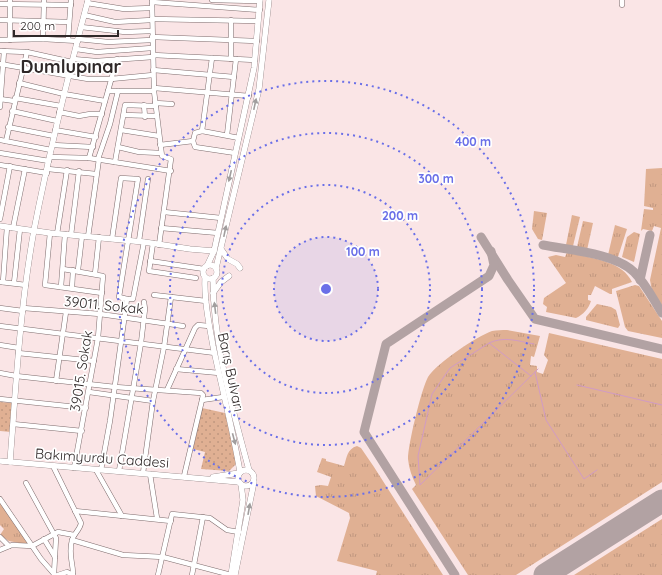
<svg xmlns="http://www.w3.org/2000/svg" width="662" height="575" font-family="Quicksand,sans-serif">
<defs>
<pattern id="grass-tufts" width="24" height="20" patternUnits="userSpaceOnUse"><rect width="24" height="20" fill="#e0b093"/><path d="M3 7l-1-3M5 7V3M7 7l1-3M15 17l-1-3M17 17v-4M19 17l1-3" fill="none" stroke="#c0977f"/></pattern>
<pattern id="park-dots" width="8" height="8" patternUnits="userSpaceOnUse"><rect width="8" height="8" fill="#e0b093"/><path d="M2 2h.1M6 6h.1" fill="none" stroke="#c0977f" stroke-width="1.8" stroke-linecap="round"/></pattern>
</defs>
<rect width="100%" height="100%" fill="#fae5e6"/>
<!-- grass -->
<g fill="url(#grass-tufts)">
<path d="M662 168V305L652 291 650 280 661 228 654 226 652 231 643 229 641 231 644 209 653 210V208L644 206 646 169Z"/>
<path d="M534 211 547 213 542 240 538 239 532 229Z"/>
<path d="M572 215 580 217 573 246 566 245Z"/>
<path d="M583 221 593 223 587 250 577 247Z"/>
<path d="M615 225 627 229 618 257 608 255Z"/>
<path d="M634 232 640 234 634 262 622 257 627 237Z"/>
<path d="M567 252C588 258 622 260 632 282L612 289V294H610L595 286 591 295H588V300L591 301C589 308 583 315 576 318L546 312 547 307 543 304 544 298 566 283 548 257 556 255 565 257Z"/>
<path d="M635 285 639 286 662 321V338L628 331 625 327 616 291Z"/>
<path d="M597 304 611 307 616 310 620 325 618 328 586 320V317Z"/>
<path d="M507 330 540 336 534 357 531 356 530 365 537 366V372L543 374 548 360 544 355 549 333 662 359V482L516 575H468L412 489 416 485C412 477 409 469 408 459 408 445 421 390 428 377 436 364 477 336 492 331 497 330 502 330 507 330Z"/>
<path d="M357 446 361 448 374 467 443 575H376L377 571 337 561 350 518 349 513 316 496 315 486 321 485 328 486 331 477 317 472 322 458 326 459V461L344 466C347 457 347 449 357 446Z"/>
<path d="M0 503 29 545 9 541 0 535 4 529 0 525Z"/>
<path d="M662 519V575H574Z"/>
</g>
<!-- park -->
<g fill="url(#park-dots)">
<path d="M0 402 12 403 11 432 0 431Z"/>
<path d="M202 408 225 413 236 457V464L229 471 201 469 205 452 193 449Z"/>
</g>
<g fill="none" stroke-linecap="round" stroke-linejoin="round">
<!-- stream -->
<g stroke="#d19bc4" stroke-width="1">
<path d="M489 343 450 368 432 394 418 456 420 485 538 369"/>
<path d="M535 372 546 420 584 479 597 470"/>
<path d="M531 376 489 343C504 336 518 341 534 344"/>
<path d="M577 385 662 405"/>
</g>
<!-- taxiway -->
<g stroke="#b2a2a3" stroke-width="9">
<path d="M481 237 508 280 535 319 662 349"/>
<path d="M543 245C568 250 615 253 634 272 646 284 653 299 662 313"/>
<path d="M640 280 650 235"/>
<path d="M455 575 364 432 386 344 489 276 494 265 491 251"/>
<path d="M549 575 551 571"/>
</g>
<!-- runway -->
<path stroke="#b2a2a3" stroke-width="23" d="M545 575 662 501"/>
<defs>
<g id="minor">
<path d="M152 0 154 91 162 156 171 159 159 245"/>
<path d="M212 0 260 1"/>
<path d="M152 2 260 10"/>
<path d="M87 3 124 9 152 8"/>
<path d="M0 4 71 5"/>
<path d="M622 5V0"/>
<path d="M84 15 115 22 152 20"/>
<path d="M152 19 258 21"/>
<path d="M0 20 69 22"/>
<path d="M81 27 125 32 152 31"/>
<path d="M152 37 257 41"/>
<path d="M43 39 44 0"/>
<path d="M68 39 71 0"/>
<path d="M78 39 108 42 152 40"/>
<path d="M0 40 43 39 78 41"/>
<path d="M10 40V0"/>
<path d="M76 49 97 52 152 48"/>
<path d="M0 51 27 52 72 62"/>
<path d="M153 55 255 60"/>
<path d="M73 59 96 61 153 57"/>
<path d="M231 59V20"/>
<path d="M0 64 88 79H111L153 75"/>
<path d="M153 70 234 77"/>
<path d="M19 83 64 94 105 101"/>
<path d="M154 88 249 96"/>
<path d="M108 91H154"/>
<path d="M15 98 61 106"/>
<path d="M0 99 14 101"/>
<path d="M155 103 172 104"/>
<path d="M144 105 145 117"/>
<path d="M0 107 4 51"/>
<path d="M12 111 57 121"/>
<path d="M59 112 79 116 90 114H102"/>
<path d="M124 115 157 116"/>
<path d="M8 127 54 136"/>
<path d="M55 130 96 137"/>
<path d="M121 130 159 136"/>
<path d="M202 131 212 58"/>
<path d="M227 135 236 59"/>
<path d="M0 140 51 150"/>
<path d="M6 141 27 52"/>
<path d="M52 145 93 147"/>
<path d="M160 145 193 141"/>
<path d="M118 147 139 152 161 153"/>
<path d="M0 153 49 161"/>
<path d="M235 153 195 147 193 141 195 133 202 131 239 138"/>
<path d="M50 157 89 158 171 171"/>
<path d="M89 158 117 59"/>
<path d="M98 159 110 124 118 91"/>
<path d="M115 162 125 105 156 106"/>
<path d="M0 165 47 173"/>
<path d="M48 169 96 174"/>
<path d="M164 212 221 218"/>
<path d="M0 219 10 166"/>
<path d="M13 228 25 169"/>
<path d="M161 228 218 233"/>
<path d="M50 233 45 285 102 293"/>
<path d="M57 234 67 170"/>
<path d="M71 235 79 171"/>
<path d="M88 237 99 159"/>
<path d="M112 239 121 178 138 179 119 297 127 299"/>
<path d="M139 241 148 179"/>
<path d="M153 243 149 271 196 278"/>
<path d="M150 261 204 269"/>
<path d="M63 269 103 276 98 338 74 468"/>
<path d="M78 270 82 236"/>
<path d="M95 274 99 237"/>
<path d="M0 282 26 285"/>
<path d="M3 282 7 227"/>
<path d="M14 283 20 229"/>
<path d="M61 287 65 234"/>
<path d="M72 288 73 270"/>
<path d="M154 295 206 301"/>
<path d="M0 308 23 311"/>
<path d="M23 308 100 314 183 326"/>
<path d="M0 326 215 353"/>
<path d="M0 345 19 348"/>
<path d="M18 353 94 361"/>
<path d="M176 369 219 373"/>
<path d="M0 373 16 376 115 387 201 393 203 395 202 400 184 476"/>
<path d="M56 381 66 312"/>
<path d="M167 390 195 328 198 325 209 326"/>
<path d="M89 392 153 401"/>
<path d="M0 399 86 408"/>
<path d="M202 400 223 397"/>
<path d="M13 424 82 431"/>
<path d="M53 466 81 523C80 530 74 533 72 540 68 555 73 561 73 574"/>
<path d="M96 470 122 516"/>
<path d="M101 470 110 421 127 299H133L144 242"/>
<path d="M119 471 141 343 145 309 144 302"/>
<path d="M143 473 153 401 164 347 171 297"/>
<path d="M150 474 157 518"/>
<path d="M26 483 56 538 54 574"/>
<path d="M0 499 41 559 55 575"/>
<path d="M75 511 171 521"/>
<path d="M0 537 9 546"/>
<path d="M44 539 55 557"/>
<path d="M72 540 123 555 163 557 231 575"/>
<path d="M0 550 12 545 32 546 58 532 74 535"/>
<path d="M58 575 67 572 73 575"/>
<path d="M158 575 172 514 210 518 227 530 239 532"/>
<path d="M192 575 203 517"/>
</g>
<g id="major">
<path d="M0 226 50 233 144 242 190 249 214 251"/>
<path d="M221 249 228 259 237 264 240 268"/>
<circle cx="210" cy="272" r="7"/>
<path d="M207 266 214 251 254 68 260 0"/>
<path d="M216 268 259 89 269 0"/>
<path d="M205 277C204 300 209 324 213 346 222 389 233 430 240 472"/>
<path d="M213 278C213 343 232 407 249 470"/>
<path d="M213 293 221 282 229 276"/>
<path d="M0 461 239 482"/>
<path d="M10 462C16 385 20 307 34 230 49 153 68 76 88 0"/>
<circle cx="246" cy="478" r="8"/>
<path d="M213 477 239 473"/>
<path d="M231 575 243 500 241 484"/>
<path d="M235 575 254 482"/>
</g>
</defs>
<!-- minor casing -->
<use href="#minor" stroke="#7f6d6e" stroke-width="5.5"/>
<!-- major casing -->
<use href="#major" stroke="#7f6d6e" stroke-width="6"/>
<!-- minor -->
<use href="#minor" stroke="#fff" stroke-width="4.5"/>
<!-- major -->
<use href="#major" stroke="#fff" stroke-width="5.5"/>
</g>
<!-- one-way arrows -->
<defs><path id="oneway-solid" d="M-6-.8H1V-3.2L6.5 0L1 3.2V.8H-6Z"/></defs>
<g fill="#a19e9e">
<use href="#oneway-solid" transform="translate(255 104) rotate(-78)"/>
<use href="#oneway-solid" transform="translate(230 176) rotate(103)"/>
<use href="#oneway-solid" transform="translate(225 231) rotate(-78)"/>
<use href="#oneway-solid" transform="translate(215 308) rotate(-97)"/>
<use href="#oneway-solid" transform="translate(234 439) rotate(75)"/>
<use href="#oneway-solid" transform="translate(249 509) rotate(-80)"/>
</g>
<!-- distance rings -->
<circle cx="326" cy="289" r="52" fill="#6a6fe8" fill-opacity=".12"/>
<g fill="none" stroke="#6a6fe8" stroke-width="2" stroke-dasharray="2 4">
<circle cx="326" cy="289" r="52"/>
<circle cx="326" cy="289" r="104"/>
<circle cx="326" cy="289" r="156"/>
<circle cx="326" cy="289" r="208"/>
</g>
<g text-anchor="middle" dominant-baseline="central" stroke-width="3.5" stroke-linejoin="round" paint-order="stroke">
<!-- street labels -->
<g font-size="14" fill="#2f2828" stroke="#fff">
<text transform="translate(104 305) rotate(6)">39011. Sokak</text>
<text transform="translate(81 371) rotate(-81)">39015. Sokak</text>
<text transform="translate(231 372) rotate(78)">Barış Bulvarı</text>
<text transform="translate(102 458) rotate(4)">Bakımyurdu Caddesi</text>
</g>
<!-- district labels -->
<g font-size="18" font-weight="bold" fill="#2f2828" stroke="#fff">
<text x="71" y="66">Dumlupınar</text>
</g>
</g>
<circle cx="326" cy="289" r="6" fill="#6a6fe8" stroke="#fff" stroke-width="2"/>
<g font-size="12" text-anchor="middle" font-weight="bold" fill="#6a6fe8" stroke="#fff" stroke-width="3.5" stroke-linejoin="round" paint-order="stroke">
<text x="473" y="146">400 m</text>
<text x="436" y="183">300 m</text>
<text x="400" y="220">200 m</text>
<text x="363" y="256">100 m</text>
</g>
<!-- scale -->
<path d="M14 30v6h104v-6" fill="none" stroke="#2f2828" stroke-width="2"/>
<text x="20" y="30" font-size="12" fill="#2f2828" stroke="#ffffff" stroke-width="3" paint-order="stroke">200 m</text>
</svg>
